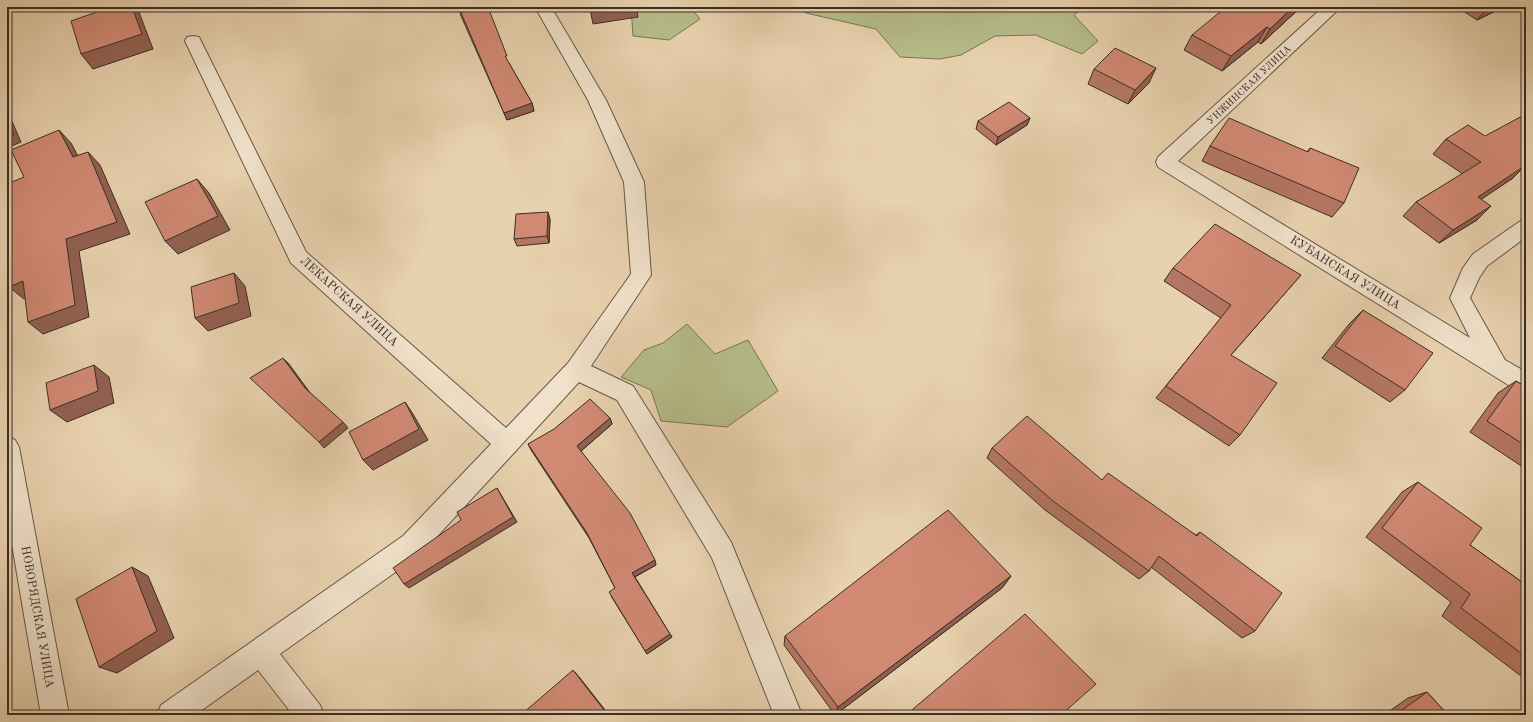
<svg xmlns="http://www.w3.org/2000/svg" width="1533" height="722" font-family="'Old Standard TT',serif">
<rect width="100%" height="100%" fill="#e8d1ae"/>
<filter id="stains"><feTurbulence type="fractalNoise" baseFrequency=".005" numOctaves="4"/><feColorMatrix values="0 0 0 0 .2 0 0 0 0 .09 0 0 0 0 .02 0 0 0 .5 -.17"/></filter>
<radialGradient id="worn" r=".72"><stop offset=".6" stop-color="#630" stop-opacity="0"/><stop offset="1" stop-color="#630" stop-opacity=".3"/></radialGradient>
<!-- green -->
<g fill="#b6bc8a" stroke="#787558">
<path d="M631 7H690L700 19 669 40 633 36Z"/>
<path d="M799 7H1084L1074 15 1098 41 1082 54 1036 35 995 36 961 55 940 59 900 57 876 29 806 13Z"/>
<path d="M687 324 715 354 748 340 778 391 727 427 661 421 651 390 621 377 644 350 663 343Z"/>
</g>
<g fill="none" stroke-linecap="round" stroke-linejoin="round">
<defs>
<g id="minor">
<path d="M535 7H551L606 100 644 182 651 275 591 366 633 386 731 542 802 715H774L712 558 617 400 579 382 421 554 280 654 320 705 324 715H293L258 670 195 715H157L161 705 403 536 491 444 291 263 185 41 187 37 193 36 199 37 201 41 306 252 506 428 568 363 631 274 624 182 588 100Z"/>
<path d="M1323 7H1341L1178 161 1470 338 1450 298 1463 268 1473 254 1519 222 1526 219V237L1487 266 1479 278 1470 298 1505 360 1526 372V394L1518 391 1158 167 1156 162 1158 157Z"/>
<path d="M7 436 15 440 19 447 69 715H41L7 515Z"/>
</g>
</defs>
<!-- minor casing -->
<use href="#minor" stroke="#665748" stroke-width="2"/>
<!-- minor -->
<use href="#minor" fill="#f0e1ca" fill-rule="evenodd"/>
</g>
<!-- wall -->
<g fill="#b47664" stroke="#3a2e26">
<path d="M1301 7 1261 44 1258 42 1222 71 1184 50 1192 35Z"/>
<path d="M1457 7H1504L1477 20Z"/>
<path d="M459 8 509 63 532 103 534 111 507 120 461 16Z"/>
<path d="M1094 69 1149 83 1128 104 1088 84Z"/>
<path d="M1030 118 1027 125 996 145 976 129 978 121Z"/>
<path d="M1446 139 1522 169 1513 178 1481 199 1477 220 1439 243 1403 216 1416 202 1463 174 1433 154Z"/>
<path d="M1210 146 1307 152 1310 148 1344 203 1332 217 1202 161Z"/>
<path d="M550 219 549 243 517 246 514 239Z"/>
<path d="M1173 268 1301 275 1231 355 1240 435 1229 446 1156 398 1221 318 1164 281Z"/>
<path d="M1363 310 1405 390 1390 402 1322 358 1350 323Z"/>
<path d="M1516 381 1526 387V469L1470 432 1498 393Z"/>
<path d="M610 418 612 424 581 451 656 565 635 577 670 634 672 637 647 654 611 596 615 588 589 538 531 450 528 444Z"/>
<path d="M992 448 1102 480 1196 535 1200 532 1255 631 1242 638 1151 567 1149 571 1139 579 1045 510 987 458Z"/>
<path d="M1418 482 1470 545 1526 585V674L1521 676 1442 616 1451 602 1366 537 1402 492Z"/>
<path d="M1011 576 1002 588 835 715 784 645 785 636Z"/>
<path d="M1427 692 1448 715H1384L1408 698Z"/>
</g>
<!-- shaded-wall -->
<g fill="#926051" stroke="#3a2e26">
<path d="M132 7H137L153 49 93 69 81 54Z"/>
<path d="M603 7H636L638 17 593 24 590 9Z"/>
<path d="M1293 7H1301L1261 44 1270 29Z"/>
<path d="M1488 7H1504L1477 20Z"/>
<path d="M1267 27 1258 42 1222 71 1231 56Z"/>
<path d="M1156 68 1149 83 1128 104 1135 90Z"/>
<path d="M532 103 534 111 507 120 504 113Z"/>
<path d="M7 110 21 142 7 148Z"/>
<path d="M1030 118 1027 125 996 145 998 137Z"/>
<path d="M59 130 71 143 86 171 73 157Z"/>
<path d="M88 152 100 165 130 234 79 251 89 317 43 334 28 322 66 239Z"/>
<path d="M1526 161V167L1522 169 1513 178 1464 211 1478 197Z"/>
<path d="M197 179 209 193 230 230 178 254 165 241Z"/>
<path d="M1491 206 1477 220 1439 243 1453 230Z"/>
<path d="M548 212 550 219 549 243 547 236Z"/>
<path d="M234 273 245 286 251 316 208 331 195 318Z"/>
<path d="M23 281 38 293 24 299 9 287Z"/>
<path d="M283 358 289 364 311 394 305 388Z"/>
<path d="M94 365 109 377 114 403 67 422 50 410Z"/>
<path d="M405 402 413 414 428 440 373 470 363 460Z"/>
<path d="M610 418 612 424 580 452 577 446Z"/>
<path d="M343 422 348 428 324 448 319 442Z"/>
<path d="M497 488 517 522 409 588 404 584Z"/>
<path d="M655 560 656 565 634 577 632 573Z"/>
<path d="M132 567 148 576 174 638 117 673 99 667Z"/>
<path d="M1011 576 1002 588 835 715 838 707Z"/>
<path d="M670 634 672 637 647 654 645 651Z"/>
<path d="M573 670 580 678 609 715H608Z"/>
</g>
<!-- building -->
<g fill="#d18974" stroke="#3a2e26">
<path d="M95 7H132L142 34 81 54 71 21 97 12Z"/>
<path d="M464 7H488L507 56H505L532 103 504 113 459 8Z"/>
<path d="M590 7H603L590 9Z"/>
<path d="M1226 7H1293L1270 29 1267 27 1231 56 1192 35Z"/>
<path d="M1115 48 1156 68 1135 90 1094 69Z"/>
<path d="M1009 102 1030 118 998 137 978 121Z"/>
<path d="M1526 114V161L1525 162H1526V165L1478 197 1491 206 1453 230 1416 202 1481 162 1446 139 1468 125 1485 136Z"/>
<path d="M1229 118 1308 152 1310 148 1359 168 1344 203 1210 146Z"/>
<path d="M7 120 14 135 7 137Z"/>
<path d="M59 130 73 157 88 152 117 222 66 239 75 305 28 322 23 281 9 287 7 281V184L24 177 11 150Z"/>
<path d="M197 179 218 216 165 241 145 202Z"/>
<path d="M548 212 547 236 514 239 516 214Z"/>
<path d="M1215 224 1301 275 1231 355 1277 383 1240 435 1166 386 1231 305 1173 268Z"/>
<path d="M234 273 239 303 195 318 191 287Z"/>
<path d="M1363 310 1433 353 1405 390 1335 346Z"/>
<path d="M283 358 305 388 343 422 319 442 250 378Z"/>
<path d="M94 365 98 391 50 410 46 383Z"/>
<path d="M1516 381 1526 387V446L1487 421Z"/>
<path d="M590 399 610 418 577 446 630 513 655 560 632 573 670 634 645 651 609 592 615 588 587 533 528 444 554 429Z"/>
<path d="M405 402 419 429 363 460 349 432Z"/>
<path d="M1027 416 1102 480 1108 473 1197 536 1200 532 1282 593 1255 631 1159 556 1149 571 1053 501 992 448Z"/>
<path d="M1418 482 1482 528 1470 545 1526 585V657L1461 608 1470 594 1382 528Z"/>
<path d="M497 488 513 517 404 584 393 568 461 520 457 512Z"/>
<path d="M948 510 1011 576 838 707 785 636Z"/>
<path d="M132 567 157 631 99 667 76 599Z"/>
<path d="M1025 614 1096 684 1061 715H906Z"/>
<path d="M573 670 608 715H523L522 714Z"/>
<path d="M1427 692 1448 715H1395Z"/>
</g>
<g text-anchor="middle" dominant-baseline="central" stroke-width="3" stroke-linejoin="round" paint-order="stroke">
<!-- far-street labels -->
<g font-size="10" fill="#3a2e26" stroke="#f0e1ca">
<text transform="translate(1249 85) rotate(-43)">УНЖИНСКАЯ УЛИЦА</text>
</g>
<!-- street labels -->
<g font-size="12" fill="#3a2e26" stroke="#f0e1ca">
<text transform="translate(1345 273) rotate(32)">КУБАНСКАЯ УЛИЦА</text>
<text transform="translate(349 302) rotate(42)">ЛЕКАРСКАЯ УЛИЦА</text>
<text transform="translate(37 617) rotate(80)">НОВОРЯДСКАЯ УЛИЦА</text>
</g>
</g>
<!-- margin -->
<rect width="1533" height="722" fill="none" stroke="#e8d1ae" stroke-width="24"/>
<rect x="8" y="8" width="1517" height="706" fill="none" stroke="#3a2e26" stroke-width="2"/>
<rect x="12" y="12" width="1509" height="698" fill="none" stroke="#3a2e26"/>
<rect width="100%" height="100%" filter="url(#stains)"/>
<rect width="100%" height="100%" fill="url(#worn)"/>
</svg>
